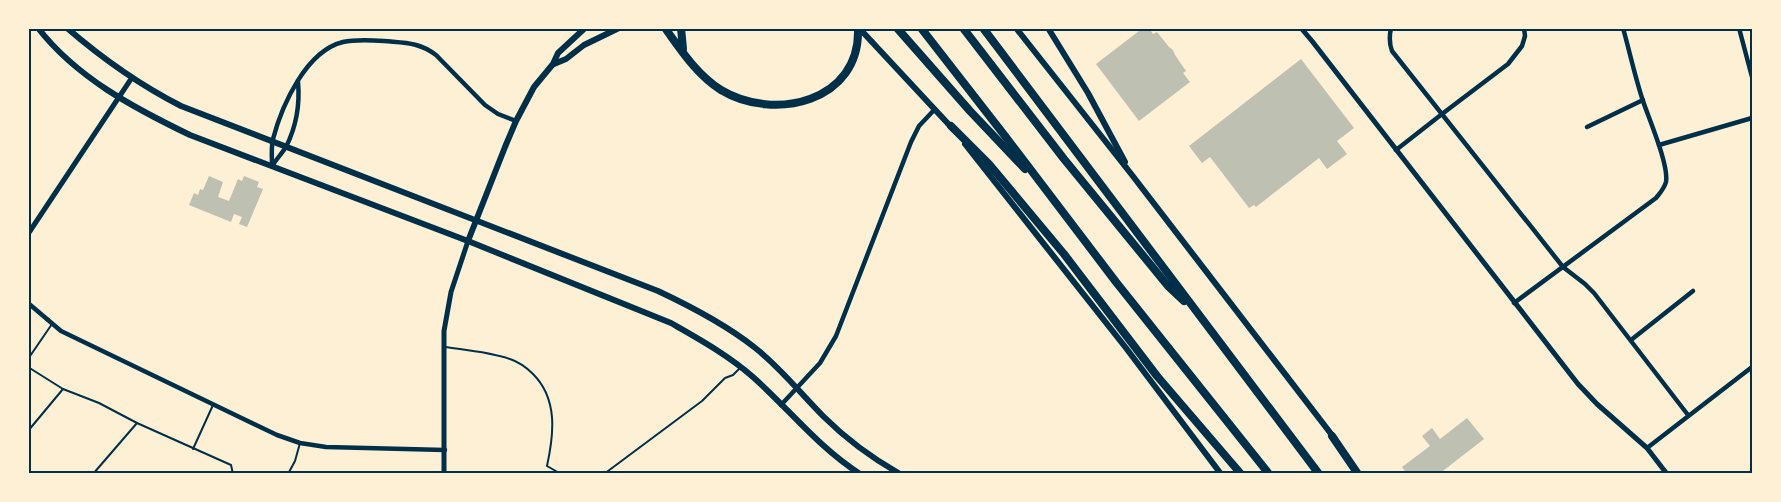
<svg xmlns="http://www.w3.org/2000/svg" width="1781" height="502" font-family="Roboto,sans-serif">
<rect width="100%" height="100%" fill="#fdf0d5"/>
<!-- building -->
<g fill="#bec0b2">
<path d="M1143 28H1149L1153 34 1157 32 1169 47 1173 50 1175 55 1186 71 1183 73 1190 82 1139 121 1096 64Z"/>
<path d="M1301 59 1354 128 1337 141 1347 154 1327 169 1319 158 1256 207 1254 205 1249 208 1210 157 1202 163 1189 146Z"/>
<path d="M209 176 223 182 218 197 229 201 238 179 242 181 244 176 259 182 257 187 263 189 247 227 239 224 242 217 234 214 231 222 189 205 194 193 198 195 200 189 203 190Z"/>
<path d="M1467 418 1484 439 1439 474H1407L1402 467 1430 446 1422 436 1432 428 1440 439Z"/>
</g>
<g fill="none" stroke-linecap="round" stroke-linejoin="round">
<!-- service -->
<g stroke="#003049" stroke-width="2">
<path d="M445 347C466 350 490 352 510 359 519 362 526 367 533 374 558 399 554 434 547 466L561 474"/>
<path d="M28 359 52 324"/>
<path d="M28 367 63 389 99 403 137 423 231 465 233 474"/>
<path d="M28 431 63 389"/>
<path d="M193 449 213 405"/>
<path d="M93 474 137 423"/>
<path d="M288 474 295 461 300 443"/>
<path d="M604 474 702 401 725 378 733 375 741 367"/>
</g>
<!-- minor -->
<g stroke="#003049" stroke-width="4.5">
<path d="M1391 28C1389 37 1389 43 1392 51L1563 267 1585 284 1594 293 1688 415"/>
<path d="M1739 28 1752 77"/>
<path d="M1587 127 1643 100"/>
<path d="M1659 145 1752 118"/>
<path d="M1396 150 1442 114 1508 64 1522 46 1525 36 1524 28"/>
<path d="M272 166C272 157 271 147 273 139 282 105 306 51 343 42 356 39 371 40 384 41 405 43 419 42 436 55L485 105 498 114 516 121"/>
<path d="M272 166C276 160 282 153 286 147 296 127 300 104 298 82"/>
<path d="M28 303 61 331 277 435 300 443 326 447 445 450"/>
<path d="M1514 303 1656 198C1660 193 1664 189 1666 182 1669 165 1649 119 1643 101 1635 77 1630 53 1623 28"/>
<path d="M1631 340 1693 291"/>
<path d="M781 405 820 363 836 336 911 142 919 126 935 109"/>
<path d="M1647 448 1752 367"/>
</g>
<!-- tertiary -->
<g stroke="#003049" stroke-width="5">
<path d="M1301 28 1312 41 1578 384 1597 404 1647 448 1667 474"/>
<path d="M28 234 131 79"/>
<path d="M444 474V331L451 292 468 241"/>
</g>
<!-- secondary -->
<g stroke="#003049" stroke-width="6">
<path d="M38 28C77 78 134 108 190 135L468 241 671 323C699 339 728 355 753 377 789 409 818 447 860 474"/>
<path d="M67 28C104 60 138 84 181 106L658 291C692 307 725 324 754 347 780 367 800 393 823 416 846 439 872 458 900 474"/>
<path d="M859 28 953 129"/>
<path d="M1016 28 1132 175 1335 439"/>
<path d="M1048 28 1088 93 1125 162"/>
<path d="M554 64 566 59 584 45 619 28"/>
<path d="M965 144 1126 348 1221 474"/>
<path d="M468 241 505 147 516 121 534 87 553 64 558 53 585 28"/>
</g>
<!-- motorway -->
<g stroke="#003049" stroke-width="8">
<path d="M665 28C681 50 697 75 721 90 774 122 861 102 858 28"/>
<path d="M681 28 683 49"/>
<path d="M897 28 970 111 1025 169"/>
<path d="M921 28 1005 136 1116 282 1269 474"/>
<path d="M963 28 1064 159 1168 286 1184 301"/>
<path d="M983 28 1319 474"/>
<path d="M951 126 989 164 1064 254 1157 376 1241 474"/>
<path d="M1332 436 1358 474"/>
</g>
</g>
<!-- border -->
<rect width="1781" height="502" fill="none" stroke="#fdf0d5" stroke-width="60"/>
<rect x="30" y="30" width="1721" height="442" fill="none" stroke="#003049" stroke-width="2"/>
</svg>
